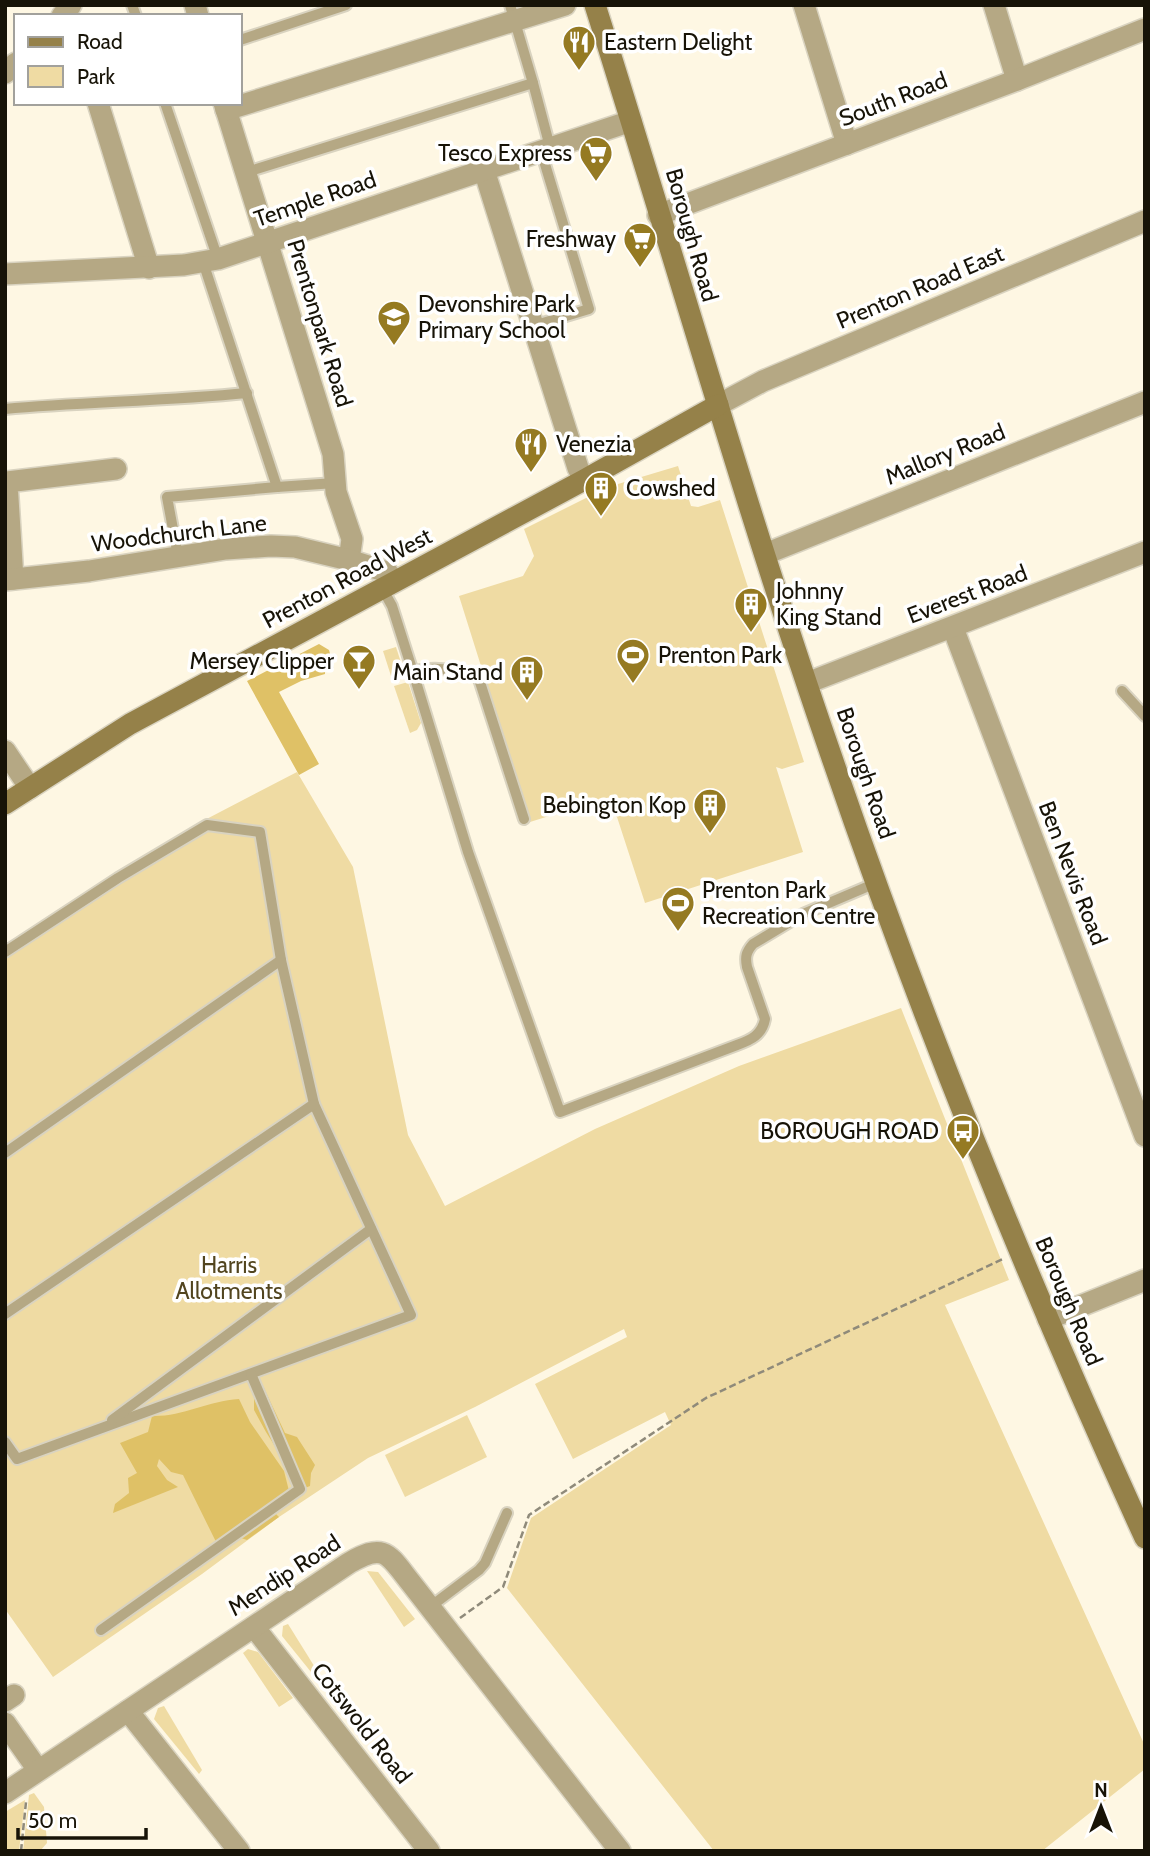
<svg xmlns="http://www.w3.org/2000/svg" width="1150" height="1856" font-family="Cabin,sans-serif">
<rect width="100%" height="100%" fill="#fef7e3"/>
<!-- green -->
<g fill="#efdba3">
<path d="M678 466 691 506 698 507 720 500 804 762 782 769 776 767 803 852 645 903 617 817 594 802 530 822 459 596 523 576 534 556 524 529 608 487Z"/>
<path d="M396 647 405 675 392 679 383 651Z"/>
<path d="M408 682 421 723 417 730 410 733 394 686Z"/>
<path d="M297 772 353 867 408 1135 445 1206 595 1129 739 1066 901 1008 1009 1280 945 1305 1145 1746V1769L1042 1851H714L507 1588 531 1518 671 1425 665 1412 573 1459 535 1384 627 1337 624 1329 475 1407 368 1458 279 1517 202 1574 53 1677 5 1609V945L94 887 197 824Z"/>
<path d="M467 1415 487 1457 405 1497 385 1455Z"/>
<path d="M367 1571 378 1572 415 1619 404 1627Z"/>
<path d="M288 1624 316 1669 311 1672 282 1636 283 1626Z"/>
<path d="M248 1649 258 1652 293 1698 279 1707 243 1653Z"/>
<path d="M164 1706 202 1770 199 1774 154 1719 158 1708Z"/>
<path d="M34 1793 44 1807 47 1843 40 1851H23L29 1795Z"/>
<path d="M25 1800 19 1851H6L5 1812Z"/>
</g>
<!-- forest -->
<g fill="#dfc166">
<path d="M319 644 329 650 334 668 325 671V674L301 681 279 692 319 764 299 775 247 681Z"/>
<path d="M264 1388 285 1433 297 1437 315 1465 311 1473 310 1486 305 1488 281 1456 266 1432 254 1410V1392Z"/>
<path d="M239 1399 250 1422 284 1471 289 1491 276 1514 279 1517 247 1540 241 1538 221 1552 183 1475 171 1472 159 1459 157 1466 167 1480 178 1487 113 1513 115 1504 129 1493 128 1478 137 1473 120 1443 148 1432 152 1416C181 1417 208 1401 239 1399Z"/>
</g>
<g fill="none" stroke-linecap="round" stroke-linejoin="round">
<defs>
<g id="lane">
<path d="M132 5 136 16"/>
<path d="M240 40 346 5"/>
<path d="M533 83 550 147"/>
<path d="M165 103 218 259"/>
<path d="M247 172 533 83 510 5"/>
<path d="M203 262 277 487 335 483"/>
<path d="M533 326 589 309 541 151"/>
<path d="M5 409C86 402 166 401 247 393"/>
<path d="M178 556 167 497 277 487"/>
<path d="M382 588 392 606 413 672 468 852 560 1112 737 1045C751 1040 762 1035 765 1019L747 967C745 957 746 952 753 944L803 914 876 883"/>
<path d="M413 672C436 665 456 671 478 676L524 819"/>
<path d="M1122 691 1145 716"/>
<path d="M5 952 118 878 207 825 260 832 281 960"/>
<path d="M5 1153 281 960 314 1104 411 1315 17 1459 5 1442"/>
<path d="M5 1314 314 1104"/>
<path d="M112 1420 371 1229"/>
<path d="M430 1607 479 1570 485 1563 507 1513"/>
<path d="M101 1630 300 1489 251 1374"/>
</g>
<g id="street">
<path d="M195 5 198 16"/>
<path d="M804 5 847 144"/>
<path d="M994 5 1017 80"/>
<path d="M62 16 71 5"/>
<path d="M5 73 16 63"/>
<path d="M98 103 149 268"/>
<path d="M224 103 333 454 336 492 352 539 349 560"/>
<path d="M226 110 565 5"/>
<path d="M484 170 578 468 584 480"/>
<path d="M658 215 1017 80 1145 29"/>
<path d="M5 274 184 265 218 259 631 121"/>
<path d="M718 405 763 381 1145 221"/>
<path d="M765 554 1145 402"/>
<path d="M13 579 7 482 116 469"/>
<path d="M5 580 89 571 226 549 271 546 295 547 349 560 387 572 394 581"/>
<path d="M953 628 1145 1136"/>
<path d="M807 683 1145 552"/>
<path d="M5 751 30 788"/>
<path d="M1048 1319 1145 1280"/>
<path d="M254 1627 429 1851"/>
<path d="M5 1701 14 1695"/>
<path d="M128 1711 239 1851"/>
<path d="M5 1723 38 1770"/>
<path d="M5 1793 349 1563C385 1542 388 1554 411 1583L620 1851"/>
</g>
<g id="secondary">
<path d="M595 5C674 255 745 507 831 755 922 1021 1028 1282 1145 1538"/>
<path d="M5 804 130 724 584 480 718 405"/>
</g>
</defs>
<!-- lane casing -->
<use href="#lane" stroke="#d9d3c0" stroke-width="14"/>
<!-- street casing -->
<use href="#street" stroke="#d9d3c0" stroke-width="24"/>
<!-- secondary casing -->
<use href="#secondary" stroke="#d9d3c0" stroke-width="24"/>
<!-- path -->
<g stroke="#8f8a7a" stroke-width="2.5" stroke-dasharray="7 3.5" stroke-linecap="butt">
<path d="M460 1618 503 1587 529 1515 706 1398 1003 1259"/>
<path d="M21 1851 26 1802"/>
</g>
<!-- lane -->
<use href="#lane" stroke="#b5a884" stroke-width="10"/>
<!-- street -->
<use href="#street" stroke="#b5a884" stroke-width="21"/>
<!-- secondary -->
<use href="#secondary" stroke="#958149" stroke-width="21"/>
</g>
<!-- icons -->
<defs>
<symbol id="restaurant-pin" viewBox="-11 -11 22 30"><path d="M0 17L-7.5 6A9.5 9.5 0 1 1 7.5 6Z" fill="#957a22" stroke="#fff"/><path d="M-5-6h1v4h1v-4h1v4h1v-4h1v5L-1.5 .5V6h-2V.5L-5-1ZM5-6V6H3V1.5H1.5Q1.5-4 5-6Z" fill="#fff"/></symbol>
<symbol id="supermarket-pin" viewBox="-11 -11 22 30"><path d="M0 17L-7.5 6A9.5 9.5 0 1 1 7.5 6Z" fill="#957a22" stroke="#fff"/><path d="M-6-5.5h2.5l.6 2H6L4.5 2H-2.5L-4.4-4H-6ZM-1.5 3.2a1.3 1.3 0 1 0 .1 0ZM3 3.2a1.3 1.3 0 1 0 .1 0Z" fill="#fff"/></symbol>
<symbol id="school-pin" viewBox="-11 -11 22 30"><path d="M0 17L-7.5 6A9.5 9.5 0 1 1 7.5 6Z" fill="#957a22" stroke="#fff"/><path d="M0-5L7-2L0 1L-7-2ZM-4 1L0 2.5L4 1V4Q0 6-4 4Z" fill="#fff"/></symbol>
<symbol id="building-pin" viewBox="-11 -11 22 30"><path d="M0 17L-7.5 6A9.5 9.5 0 1 1 7.5 6Z" fill="#957a22" stroke="#fff"/><path d="M-4-6H4V6H1V3H-1V6H-4ZM-2.5-4.3h1.7v1.8h-1.7ZM.8-4.3h1.7v1.8H.8ZM-2.5-1h1.7V.8h-1.7ZM.8-1h1.7V.8H.8Z" fill="#fff"/></symbol>
<symbol id="stadium-pin" viewBox="-11 -11 22 30"><path d="M0 17L-7.5 6A9.5 9.5 0 1 1 7.5 6Z" fill="#957a22" stroke="#fff"/><path d="M0-5a6.5 5 0 1 0 0 10a6.5 5 0 1 0 0-10ZM-3.5-1.8h7v3.6h-7Z" fill="#fff"/></symbol>
<symbol id="bar-pin" viewBox="-11 -11 22 30"><path d="M0 17L-7.5 6A9.5 9.5 0 1 1 7.5 6Z" fill="#957a22" stroke="#fff"/><path d="M-6-5H6L.8 .8V4.5H3.5V6h-7V4.5H-.8V.8Z" fill="#fff"/></symbol>
<symbol id="bus-pin" viewBox="-11 -11 22 30"><path d="M0 17L-7.5 6A9.5 9.5 0 1 1 7.5 6Z" fill="#957a22" stroke="#fff"/><path d="M-5-6H5V4H4V6H2V4H-2V6H-4V4H-5ZM-3.5-4V0h7V-4ZM-3.5 1.2v1.5H-2V1.2ZM2 1.2v1.5H3.5V1.2Z" fill="#fff"/></symbol>
</defs>
<g fill-rule="evenodd">
<use href="#restaurant-pin" x="560" y="23" width="38" height="52"/>
<use href="#supermarket-pin" x="577" y="134" width="38" height="52"/>
<use href="#supermarket-pin" x="621" y="220" width="38" height="52"/>
<use href="#school-pin" x="375" y="298" width="38" height="52"/>
<use href="#restaurant-pin" x="512" y="425" width="38" height="52"/>
<use href="#building-pin" x="582" y="469" width="38" height="52"/>
<use href="#building-pin" x="732" y="585" width="38" height="52"/>
<use href="#stadium-pin" x="614" y="636" width="38" height="52"/>
<use href="#bar-pin" x="340" y="642" width="38" height="52"/>
<use href="#building-pin" x="508" y="653" width="38" height="52"/>
<use href="#building-pin" x="691" y="786" width="38" height="52"/>
<use href="#stadium-pin" x="659" y="884" width="38" height="52"/>
<use href="#bus-pin" x="944" y="1112" width="38" height="52"/>
</g>
<g text-anchor="middle" dominant-baseline="central" stroke-width="7" stroke-linejoin="round" paint-order="stroke">
<!-- poi labels -->
<g font-size="23" fill="#171307" stroke="#fff" text-anchor="start">
<text x="604" y="42">Eastern Delight</text>
<text x="572" y="153" text-anchor="end">Tesco Express</text>
<text x="616" y="239" text-anchor="end">Freshway</text>
<text x="418" y="304">Devonshire Park<tspan x="418" dy="26">Primary School</tspan></text>
<text x="556" y="444">Venezia</text>
<text x="626" y="488">Cowshed</text>
<text x="776" y="591">Johnny<tspan x="776" dy="26">King Stand</tspan></text>
<text x="658" y="655">Prenton Park</text>
<text x="334" y="661" text-anchor="end">Mersey Clipper</text>
<text x="503" y="672" text-anchor="end">Main Stand</text>
<text x="686" y="805" text-anchor="end">Bebington Kop</text>
<text x="702" y="890">Prenton Park<tspan x="702" dy="26">Recreation Centre</tspan></text>
<text x="939" y="1131" text-anchor="end">BOROUGH ROAD</text>
</g>
<!-- street labels -->
<g font-size="23" fill="#171307" stroke="#fff">
<text transform="translate(893 99) rotate(-21)">South Road</text>
<text transform="translate(315 199) rotate(-19)">Temple Road</text>
<text transform="translate(692 235) rotate(74)">Borough Road</text>
<text transform="translate(920 287) rotate(-23)">Prenton Road East</text>
<text transform="translate(320 323) rotate(73)">Prentonpark Road</text>
<text transform="translate(945 454) rotate(-22)">Mallory Road</text>
<text transform="translate(179 533) rotate(-7)">Woodchurch Lane</text>
<text transform="translate(347 578) rotate(-28)">Prenton Road West</text>
<text transform="translate(967 594) rotate(-21)">Everest Road</text>
<text transform="translate(866 773) rotate(71)">Borough Road</text>
<text transform="translate(1073 873) rotate(69)">Ben Nevis Road</text>
<text transform="translate(1069 1301) rotate(67)">Borough Road</text>
<text transform="translate(284 1575) rotate(-33)">Mendip Road</text>
<text transform="translate(362 1723) rotate(52)">Cotswold Road</text>
</g>
<!-- park labels -->
<g font-size="23" fill="#52451f" stroke="#fff">
<text x="229" y="1265">Harris<tspan x="229" dy="26">Allotments</tspan></text>
</g>
</g>
<!-- border -->
<rect width="1150" height="1856" fill="none" stroke="#171307" stroke-width="14"/>
<!-- legend -->
<rect x="14" y="14" width="228" height="91" fill="#ffffff" stroke="#a2a19c" stroke-width="2"/>
<rect x="28" y="37" width="35" height="10" fill="#958149" stroke="#a2a19c" stroke-width="2"/>
<text x="77" y="49" font-size="21" fill="#171307">Road</text>
<rect x="28" y="66" width="35" height="21" fill="#efdba3" stroke="#a2a19c" stroke-width="2"/>
<text x="77" y="84" font-size="21" fill="#171307">Park</text>
<!-- north arrow -->
<g transform="translate(1101 1807)" stroke="#ffffff" stroke-width="5" paint-order="stroke">
<path d="M0-5L12 26L0 18L-12 26Z" fill="#171307"/>
<text y="-10" font-size="19" font-weight="bold" text-anchor="middle" fill="#171307">N</text>
</g>
<!-- scale -->
<path d="M18 1828v10h128v-10" fill="none" stroke="#171307" stroke-width="3.5"/>
<text x="28" y="1828" font-size="21" fill="#171307" stroke="#ffffff" stroke-width="5" paint-order="stroke">50 m</text>
</svg>
